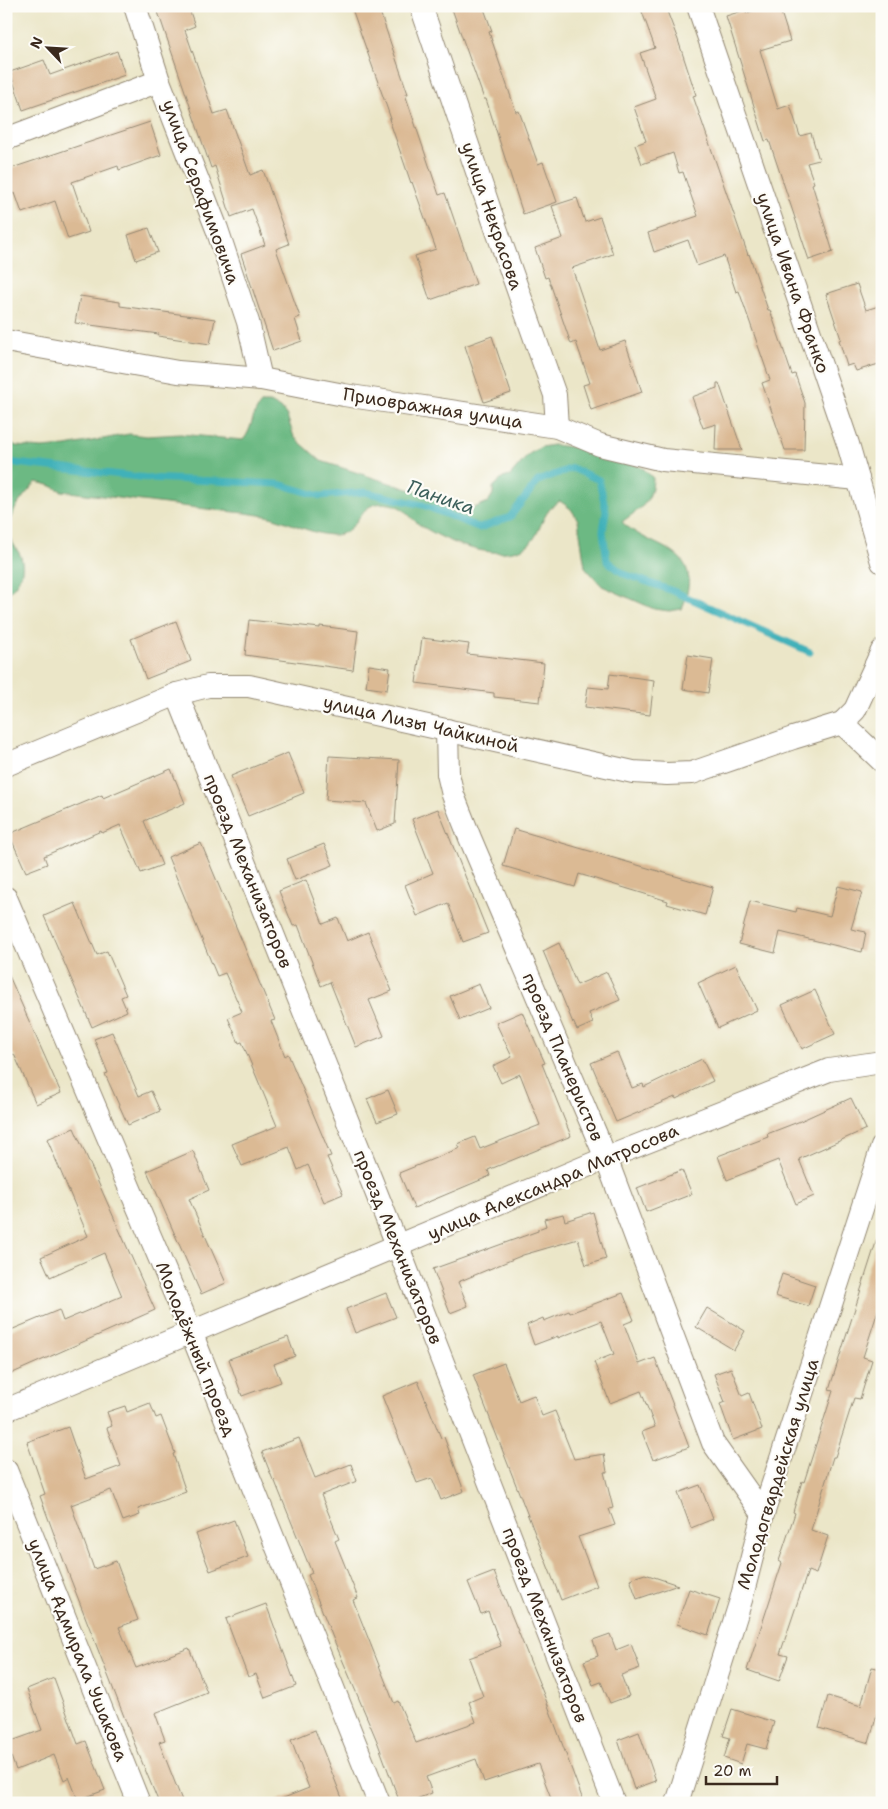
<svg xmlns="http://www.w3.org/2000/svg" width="888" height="1809" font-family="'Shantell Sans',sans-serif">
<rect width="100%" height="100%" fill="#fdfcf7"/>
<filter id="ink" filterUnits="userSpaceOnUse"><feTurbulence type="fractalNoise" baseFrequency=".02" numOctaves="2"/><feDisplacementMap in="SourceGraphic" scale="10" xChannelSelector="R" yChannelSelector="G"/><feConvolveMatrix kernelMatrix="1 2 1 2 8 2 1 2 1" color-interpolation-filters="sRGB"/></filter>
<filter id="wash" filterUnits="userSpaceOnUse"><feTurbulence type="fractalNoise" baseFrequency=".0096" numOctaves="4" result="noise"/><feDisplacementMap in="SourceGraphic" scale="20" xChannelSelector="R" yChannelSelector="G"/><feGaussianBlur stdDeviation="1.12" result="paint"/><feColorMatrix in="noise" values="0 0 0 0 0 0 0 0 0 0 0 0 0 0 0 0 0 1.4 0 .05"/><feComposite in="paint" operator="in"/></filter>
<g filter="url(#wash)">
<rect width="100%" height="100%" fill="#ebe6c8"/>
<!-- forest -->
<path fill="#6cb983" stroke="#547250" d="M262 403H270L281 408 287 416 294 437 321 461 467 508H474L488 502 493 494V487L503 478 510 476 529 454 541 447 553 445 607 451 644 469 653 478C652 504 640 508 622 522 655 553 707 545 682 609L669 611 654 609 602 586 585 567 578 520 571 509 560 501C556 504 551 506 549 510 536 528 539 546 513 551 484 557 448 542 423 527 409 519 407 507 390 504 353 498 363 537 331 535 311 534 286 520 266 516 243 512 220 511 198 508 153 502 107 497 62 491L49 485 36 482C23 497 8 512 10 533 10 543 18 549 21 557 26 573 17 585 6 595V439L16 446 42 448 66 446 129 434 147 436 180 434 243 440C253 429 251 413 262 403Z"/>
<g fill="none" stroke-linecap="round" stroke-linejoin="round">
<!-- stream -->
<path stroke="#41b1b9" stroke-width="7" d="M6 462 148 478 279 484 320 496 365 492 423 505 480 528 510 517 538 481 572 468 599 480 606 511 603 531 607 561 624 574 673 591 810 652"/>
</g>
<g id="blocks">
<!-- building -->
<g fill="#dbba94">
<path d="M156 6H188L195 26 185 30 214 114 227 110 250 175 263 170 289 244 276 249 300 317 295 319 302 341 273 351 241 254 265 245 252 209 231 217 215 166 211 168Z"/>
<path d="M351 6H378L408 94H405L439 195 445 193 476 284 430 300 415 256 436 249 412 182 411 183 389 119H391Z"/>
<path d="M451 6H483L492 31 489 32 516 112 519 111 538 164 543 162 557 202 523 214 486 99H484Z"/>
<path d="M640 6H665L678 40 696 95 693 96 748 255 749 254 768 310H770L792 375 795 374 805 403 804 450H785L762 383 770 380 739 291 736 292 724 256 697 266 688 240 654 252 648 233 698 216 683 172 679 173 673 153 642 164 635 145 646 141 634 107 656 99 640 53 655 48Z"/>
<path d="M768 6H779L790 41 760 50 778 109 790 105 800 136 811 133 819 160 807 163 814 183 812 184 833 252 809 260 769 140 765 141 754 106 726 16 745 10 746 13Z"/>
<path d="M117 51 125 75 23 110 10 72 44 60 50 75Z"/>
<path d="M150 122 161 155 119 170 118 166 72 182 89 232 68 239 55 201 22 213 15 193 6 197V170Z"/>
<path d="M577 198 585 222 600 217 613 254 572 268 600 350 625 341 642 392 591 410 583 385 590 383 576 342 571 344 548 277 545 278 535 248 563 238 552 206Z"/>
<path d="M149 228 158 252 136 260 128 235Z"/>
<path d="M857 284 866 310 882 305V363L856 371 853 364 847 366 839 340 841 339 826 294Z"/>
<path d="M80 296 120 302V306L215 319 210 344 158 336 159 334 75 323Z"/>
<path d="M492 336 511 393 484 402 465 346Z"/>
<path d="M717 383H719L742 450H715L716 424 703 428 692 397 717 388Z"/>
<path d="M249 620 320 628V626L358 631 353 670 245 655Z"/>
<path d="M176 621 191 661 146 679 131 639Z"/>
<path d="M422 638 469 644 467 654 544 663 540 702 494 697V693L416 683Z"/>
<path d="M688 655 713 659 708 693 683 689Z"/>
<path d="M369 665 390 668 387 690 366 687Z"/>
<path d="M610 674 654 680 650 715 585 707 588 687 608 689Z"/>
<path d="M288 753 304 793 248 816 231 776Z"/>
<path d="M329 756 399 760 395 824 377 831 366 803 326 800Z"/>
<path d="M171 769 185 803 144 821 162 865 141 873 120 825 102 833 101 831 44 856 47 864 26 872 9 834 102 795 103 798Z"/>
<path d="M438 809 488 933 463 942 448 903 417 916 405 885 433 873 412 819Z"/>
<path d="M514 829 713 887 705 915 667 904 668 901 579 874 575 887 503 866Z"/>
<path d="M201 843 275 1020 271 1021 285 1056 288 1054 331 1156 327 1157 343 1194 324 1202 308 1165 298 1170 289 1147 242 1166 232 1144 277 1126 242 1042 239 1043 228 1018 242 1012 225 973 217 976 168 857Z"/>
<path d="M324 844 333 865 295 880 287 859Z"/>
<path d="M306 880 323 924 338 918 347 941 368 932 392 991 369 1000 384 1036 356 1047 330 982 321 986 298 925 293 926 279 891Z"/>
<path d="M838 886 862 892 851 929 866 932 862 952 780 932 775 953 739 944 750 901 796 912 797 908 830 916Z"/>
<path d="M75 903 97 955 107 951 126 995 121 997 127 1011 92 1027 44 916Z"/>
<path d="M559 943 577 985 607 972 620 1000 589 1013 593 1023 577 1030 573 1021V1023L543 951Z"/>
<path d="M736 965 757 1010 718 1028 698 983Z"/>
<path d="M6 969 61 1093 36 1104 14 1054 6 1058Z"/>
<path d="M479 984 489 1008 460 1020 450 996Z"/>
<path d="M815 990 835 1034 802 1049 782 1005Z"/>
<path d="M522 1012 545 1063 542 1064 571 1136 488 1170 490 1176 414 1208 399 1173 460 1148 458 1144 475 1137 480 1149 540 1125 520 1074 501 1083 493 1066 512 1057 496 1023Z"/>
<path d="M112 1032 139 1096 151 1091 160 1111 128 1125 105 1074 108 1073 94 1039Z"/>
<path d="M617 1052 632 1088 643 1084 644 1087 702 1059 713 1081 676 1099 675 1097 616 1122 591 1063Z"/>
<path d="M388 1090 398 1114 377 1122 367 1099Z"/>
<path d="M851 1098 866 1129 799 1159 814 1196 796 1204 778 1160 727 1180 718 1156 768 1137 767 1134 798 1122Z"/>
<path d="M74 1128 155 1310 6 1376V1332L59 1310 63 1321 122 1296 104 1253 50 1277 41 1257 88 1236 47 1139Z"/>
<path d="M193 1151 209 1190 189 1199 226 1283 201 1294 147 1171Z"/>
<path d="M682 1170 692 1194 646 1212 637 1188Z"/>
<path d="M593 1212 606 1259 586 1265 578 1239 523 1255 458 1282 468 1306 450 1313 433 1269 538 1231V1229L546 1226 544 1219 563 1214 565 1221Z"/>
<path d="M878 1236 882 1237V1298L863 1357 872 1360 860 1399 854 1398 835 1457H833L811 1530 828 1536 816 1574 808 1571 780 1654 788 1656 779 1681 747 1670 782 1563 779 1561 795 1513 793 1512 802 1481 804 1482 833 1391 829 1390Z"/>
<path d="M782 1274 815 1285 808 1306 775 1296Z"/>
<path d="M386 1293 396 1317 355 1333 346 1309Z"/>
<path d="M623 1293 634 1320 624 1324 639 1364 655 1358 689 1447 653 1460 642 1432 655 1427 641 1391 610 1403 594 1362 614 1354 601 1321 558 1338V1336L534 1345 527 1325 543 1318 544 1321 569 1311 570 1313Z"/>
<path d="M707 1308 745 1331 734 1350 696 1327Z"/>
<path d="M288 1337 295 1356 274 1364 281 1382 242 1396 229 1359Z"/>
<path d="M504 1363 519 1401 534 1395 542 1416 555 1411 574 1459 604 1454 607 1472H604L613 1508 609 1509 615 1525 578 1537 597 1586 561 1600 473 1375Z"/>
<path d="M731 1368 742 1396 749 1393 762 1429 733 1440 720 1404 725 1402 714 1374Z"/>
<path d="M418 1381 441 1438 444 1437 464 1491 441 1500 432 1478 417 1483 382 1396Z"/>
<path d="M150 1403 156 1418 161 1416 175 1453 173 1454 186 1492 138 1509 140 1515 123 1521 111 1490 71 1505 94 1569 116 1561 138 1620 119 1627 136 1668 189 1648 207 1692 155 1713 165 1740 159 1742 183 1803H159L137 1750 69 1575 40 1496 45 1494 27 1442 68 1427 86 1479 121 1466 107 1428 112 1426 107 1412 125 1406 127 1412Z"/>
<path d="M299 1438 315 1478 351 1464 357 1481 321 1495 339 1539 335 1541 358 1598 353 1600 394 1703 398 1701 416 1743 476 1722 469 1702 483 1696 469 1658 501 1646 488 1611 481 1614 468 1582 494 1572 546 1700 584 1803H553L538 1764 484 1782 476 1759 426 1777 432 1793 406 1803H400L377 1741 333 1638 308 1575 312 1573 274 1479 273 1480 262 1452Z"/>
<path d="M700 1485 713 1519 691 1528 678 1493Z"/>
<path d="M234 1520 248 1557 210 1571 196 1534Z"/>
<path d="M645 1574 678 1585 637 1599 630 1579Z"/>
<path d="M689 1589 720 1599 708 1635 677 1624Z"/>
<path d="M266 1604 296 1686 265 1698 256 1674 248 1677 226 1619Z"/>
<path d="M610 1634 616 1650 631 1644 640 1668 621 1675 629 1696 610 1703 601 1682 593 1685 584 1661 598 1656 593 1640Z"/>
<path d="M872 1667 882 1669V1696L869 1743 819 1728 828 1696 861 1706Z"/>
<path d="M54 1678 78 1744 86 1741 105 1790 78 1800 69 1777 64 1780 54 1755 16 1770 6 1743 42 1730 27 1689Z"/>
<path d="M732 1709 774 1722 766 1749 747 1744 741 1764 724 1758 730 1738 723 1736Z"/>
<path d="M315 1730 344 1803H276V1801L309 1788 291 1740Z"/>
<path d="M639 1732 656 1781 634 1789 618 1740Z"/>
</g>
</g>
</g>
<g filter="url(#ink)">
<use href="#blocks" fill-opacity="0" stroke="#938873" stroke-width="1"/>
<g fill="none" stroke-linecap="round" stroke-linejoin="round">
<defs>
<g id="street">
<path d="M135 6 159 81 217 229 248 322 261 379"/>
<path d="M421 6 497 231 555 395 557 427"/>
<path d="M698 6 848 444 882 562"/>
<path d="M6 139 159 81"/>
<path d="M6 341 178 372 261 379 344 395 557 427 600 445 663 460 858 479"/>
<path d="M177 694 398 1247 614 1803"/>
<path d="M842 723 882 761"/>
<path d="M447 730 448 774 453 795 470 838 606 1158 713 1443 763 1514"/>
<path d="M6 765 177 694 208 686H249L633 772 667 774 692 773 793 738 842 723 855 710 882 651"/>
<path d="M6 898 191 1332 379 1803"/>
<path d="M6 1410 606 1158 829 1070 882 1062"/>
<path d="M6 1470 139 1803"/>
<path d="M677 1803 741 1600 763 1514 882 1147"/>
</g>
</defs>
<!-- street casing -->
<use href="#street" stroke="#938873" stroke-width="24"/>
<!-- street -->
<use href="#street" stroke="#fff" stroke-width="22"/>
</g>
</g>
<g text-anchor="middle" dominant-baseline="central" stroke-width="4.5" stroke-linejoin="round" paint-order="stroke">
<!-- street labels -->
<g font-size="18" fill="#3b2a1e" stroke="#fdfcf7">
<text transform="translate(201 192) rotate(70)">улица Серафимовича</text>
<text transform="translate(492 216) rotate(71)">улица Некрасова</text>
<text transform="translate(793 283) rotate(71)">улица Ивана Франко</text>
<text transform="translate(433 408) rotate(9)">Приовражная улица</text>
<text transform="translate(421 724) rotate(13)">улица Лизы Чайкиной</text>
<text transform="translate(248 871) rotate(68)">проезд Механизаторов</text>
<text transform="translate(563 1057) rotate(67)">проезд Планеристов</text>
<text transform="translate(553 1182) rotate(-23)">улица Александра Матросова</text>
<text transform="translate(398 1247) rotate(68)">проезд Механизаторов</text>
<text transform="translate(196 1349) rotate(68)">Молодёжный проезд</text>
<text transform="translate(778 1474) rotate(-73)">Молодогвардейская улица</text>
<text transform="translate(545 1625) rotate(69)">проезд Механизаторов</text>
<text transform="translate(78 1650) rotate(68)">улица Адмирала Ушакова</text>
</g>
<!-- water labels -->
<g font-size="19" font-style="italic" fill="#3d605c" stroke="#fdfcf7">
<text transform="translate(441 497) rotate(19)">Паника</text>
</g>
</g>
<!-- margin -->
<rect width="888" height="1809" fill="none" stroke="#fdfcf7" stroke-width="25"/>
<!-- north arrow -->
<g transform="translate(48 48) rotate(295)" stroke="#fdfcf7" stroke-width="4" paint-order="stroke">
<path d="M0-4L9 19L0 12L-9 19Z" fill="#3b2a1e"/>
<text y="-8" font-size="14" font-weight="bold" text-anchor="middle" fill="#3b2a1e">N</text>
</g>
<!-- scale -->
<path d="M706 1776v8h71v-8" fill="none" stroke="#3b2a1e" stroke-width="2.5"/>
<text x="713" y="1776" font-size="15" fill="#3b2a1e" stroke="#fdfcf7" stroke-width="4" paint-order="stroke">20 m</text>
</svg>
